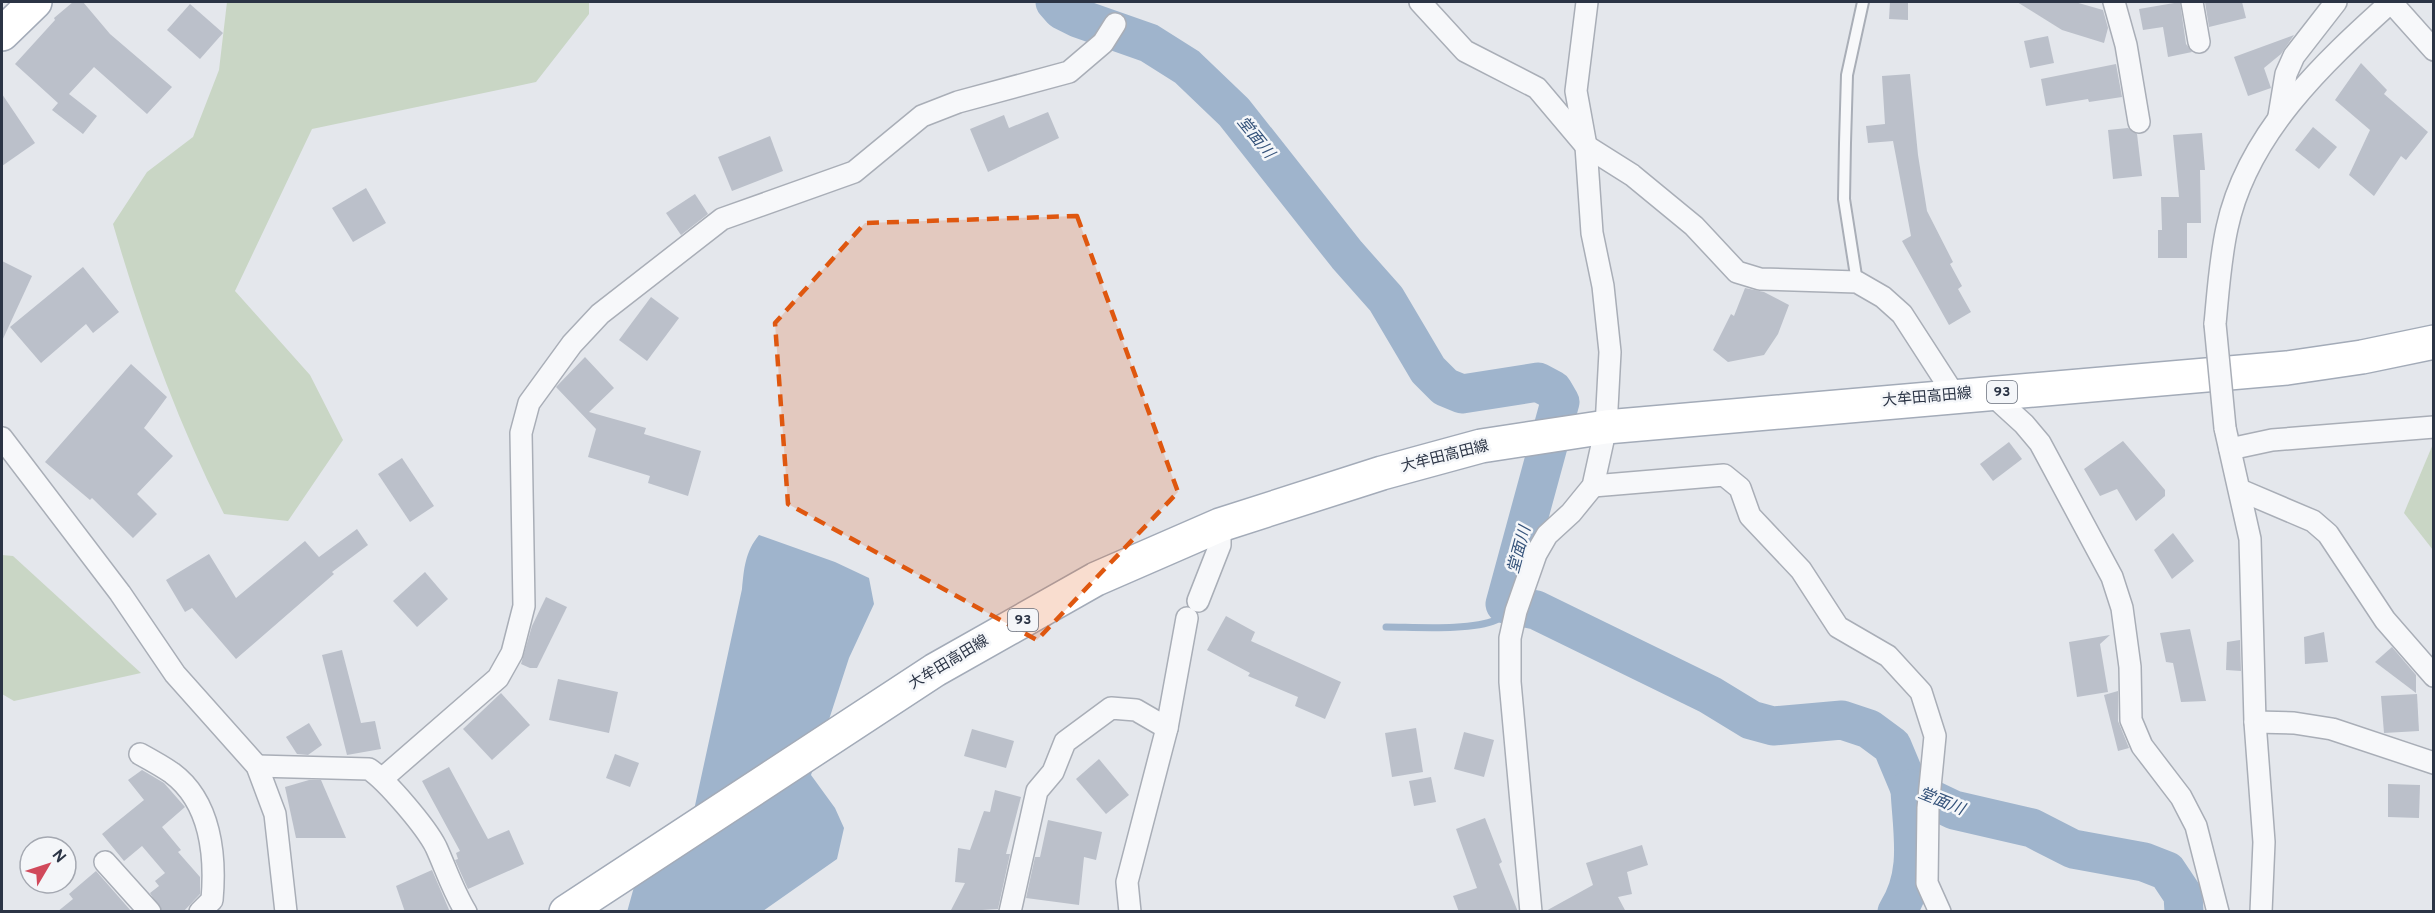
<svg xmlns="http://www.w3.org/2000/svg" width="2435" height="913" font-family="Overpass,'Noto Sans JP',sans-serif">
<rect width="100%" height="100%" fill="#e4e7ec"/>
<!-- green -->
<g fill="#c9d6c5">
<path d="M227 2H589V14L536 82 312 129 235 291 310 375 343 440 288 521 224 514C177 421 142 324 113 224L147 172 193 137 219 70Z"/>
<path d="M2433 444 2434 550H2433L2404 513Z"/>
<path d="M2 555 13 556 141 673 14 701 2 694Z"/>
</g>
<!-- water -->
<path fill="#9fb4cc" d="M759 535 835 562 869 578 874 604 849 658 811 775 835 808 844 828 837 859 763 911 627 912 639 869 691 824 742 589C744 569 745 552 759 535Z"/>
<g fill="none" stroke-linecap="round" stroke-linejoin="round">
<!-- stream -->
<path stroke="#9fb4cc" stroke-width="7" d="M1386 627C1415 627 1471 631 1496 620 1503 617 1504 611 1505 604"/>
<!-- river -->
<g stroke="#9fb4cc" stroke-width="39">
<path d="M1055 2 1062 10 1078 18 1149 43 1187 67 1234 112 1347 255 1386 299 1428 370 1445 387 1462 394 1538 382 1553 390 1560 402 1505 604 1536 610 1710 695 1751 720 1773 726 1842 720 1869 729 1892 746 1910 789 1954 810 2032 828 2073 849 2144 862 2167 871 2183 895 2184 912"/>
<path d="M1897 912C1922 873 1912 832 1910 789"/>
</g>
</g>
<!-- building -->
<g fill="#bbc0ca">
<path d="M73 2H83L110 34 172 87 147 114 94 67 69 94 97 116 83 134 52 110 58 103 15 64 55 20 54 18Z"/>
<path d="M1890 2H1908V20L1889 19Z"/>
<path d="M2017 2H2075L2103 10 2108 28 2104 43 2062 30Z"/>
<path d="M2180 2 2186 44 2192 52 2168 57 2163 27 2143 30 2139 9Z"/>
<path d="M2205 2H2242L2246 18 2209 27Z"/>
<path d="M190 4 223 33 200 59 167 30Z"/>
<path d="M2294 35 2281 54 2264 68 2271 88 2248 96 2234 57Z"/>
<path d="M2048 36 2054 63 2030 68 2024 41Z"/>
<path d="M2361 63 2387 90 2384 94 2428 132 2406 160 2401 156 2374 196 2349 175 2370 130 2335 100Z"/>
<path d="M2116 64 2122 97 2089 102 2088 99 2046 106 2041 79Z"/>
<path d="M1910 74 1918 155 1927 211 1953 262 1950 264 1962 286 1958 289 1971 312 1949 325 1902 241 1911 236 1893 141 1868 143 1866 126 1885 124 1882 76Z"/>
<path d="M2 94 35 143 2 166Z"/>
<path d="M1048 112 1059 138 988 172 970 129 1004 115 1009 128Z"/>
<path d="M2313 127 2337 147 2319 169 2295 150Z"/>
<path d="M2128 128 2137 134 2142 176 2113 179 2108 130Z"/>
<path d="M2202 133 2205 170H2200L2201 223H2187V258H2158V230H2162L2161 197H2179L2173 135Z"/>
<path d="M770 136 783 171 732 191 718 157Z"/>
<path d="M366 188 386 223 353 242 332 208Z"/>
<path d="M695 194 708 214 681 235 666 213Z"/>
<path d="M2 261 32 276 2 341Z"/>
<path d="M83 267 119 312 93 333 86 324 41 363 10 327Z"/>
<path d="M1745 288 1764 292 1789 305 1778 334 1764 355 1728 362 1713 350 1731 314 1734 316Z"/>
<path d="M651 297 679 318 647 361 619 340Z"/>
<path d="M585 357 614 388 589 412 646 428 644 434 701 451 688 496 648 483 650 476 588 457 596 429 556 387Z"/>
<path d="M131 364 167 397 144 428 173 456 137 494 157 514 133 538 92 498 90 500 45 462Z"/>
<path d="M2123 441 2165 490V496L2136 521 2117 489 2100 496 2084 469Z"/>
<path d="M2009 442 2022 459 1993 481 1980 464Z"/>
<path d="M402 458 434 506 410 522 378 474Z"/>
<path d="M357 529 368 545 332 572 334 574 236 659 192 608 185 612 166 580 209 554 236 598 305 541 319 557Z"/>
<path d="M2173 533 2194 561 2172 579 2154 550Z"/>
<path d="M425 572 448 599 417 627 393 601Z"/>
<path d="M546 597 567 607 537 668H530L521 664 532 626Z"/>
<path d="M1226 616 1255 632 1251 641 1341 682 1325 719 1295 706 1298 697 1248 676 1250 673 1207 650Z"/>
<path d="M2190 629 2206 701 2181 702 2173 663 2166 662 2160 633Z"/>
<path d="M2324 632 2328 662 2305 664 2304 637Z"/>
<path d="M2110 635 2100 644 2108 692 2077 697 2069 642Z"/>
<path d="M2240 640 2241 671 2226 670 2227 642Z"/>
<path d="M2392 647 2416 675V693L2375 662Z"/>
<path d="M342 650 361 723 375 721 381 749 347 755 322 655Z"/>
<path d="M558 679 618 692 609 733 549 720Z"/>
<path d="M2118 691V721L2129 748 2118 751 2104 695Z"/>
<path d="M501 693 530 725 492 760 463 729Z"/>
<path d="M2417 694 2419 731 2384 733 2381 696Z"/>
<path d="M309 723 322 745 308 755 297 754 286 737Z"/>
<path d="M1416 728 1423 772 1392 777 1385 733Z"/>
<path d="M972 729 1014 741 1006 768 964 756Z"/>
<path d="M1464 732 1494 740 1484 777 1454 769Z"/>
<path d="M615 754 639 763 630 787 606 778Z"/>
<path d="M1099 759 1129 795 1106 814 1076 779Z"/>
<path d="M449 767 488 839 509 830 524 864 468 889 455 860 458 859 456 853 460 851 422 781Z"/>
<path d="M142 770 164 783 185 807 162 827 181 850 178 852 200 877V894L183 912H162L150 893 159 886 155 881 165 873 142 846 124 861 102 834 144 800 128 780Z"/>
<path d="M1431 777 1436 802 1414 806 1409 781Z"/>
<path d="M309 780H321L346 838H296L285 787Z"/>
<path d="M2388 784 2420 785 2419 818 2388 817Z"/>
<path d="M995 790 1021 797 1006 854H1010L998 909 950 912 965 883 955 882 958 848 970 850 984 811 990 812Z"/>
<path d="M1485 818 1502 862 1499 864 1518 912H1459L1453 896 1477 888 1456 829Z"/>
<path d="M1048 820 1102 832 1096 860 1084 857 1079 905 1026 898 1035 857H1040Z"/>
<path d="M1642 845 1648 865 1627 872 1632 894 1618 897 1626 912H1544L1593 885 1586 863Z"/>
<path d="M432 870 450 912H405L396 886Z"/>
<path d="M96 871 132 912H57L73 899 69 894Z"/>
</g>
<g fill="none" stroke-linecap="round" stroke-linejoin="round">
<defs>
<path id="lane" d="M1857 282 1844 199 1845 143 1847 75 1863 2"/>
<g id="street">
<path d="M1420 2 1465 51 1537 88 1586 146 1632 175 1694 226 1737 272 1760 279 1857 282 1883 297 1902 314 1955 396"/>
<path d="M2114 2 2126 45 2139 122"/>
<path d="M2192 2 2199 42"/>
<path d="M2391 2 2434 50"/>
<path d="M2279 116 2286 74 2294 56 2336 2"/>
<path d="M2215 324C2218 293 2220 260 2227 228 2247 134 2322 64 2391 2"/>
<path d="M1990 393 2024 424 2040 443 2112 577 2122 608 2130 667 2131 720 2142 746 2181 797 2196 826 2218 912"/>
<path d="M2225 428 2250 539 2255 722 2264 842 2261 912"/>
<path d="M2 438 120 593 175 674 257 766 275 814 286 912"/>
<path d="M2230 449 2272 440 2434 427"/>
<path d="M1593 486 1724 475 1740 488 1750 516 1801 570 1838 627 1888 656 1921 692 1935 736 1928 808 1927 883 1940 912"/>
<path d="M2240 490 2313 521 2328 534 2385 620 2434 676"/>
<path d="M1198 601 1220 545V525"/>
<path d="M2255 722 2294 723 2332 729 2434 763"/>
<path d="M140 754C151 760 162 766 172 773 211 802 216 856 212 900L200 912"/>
<path d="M257 766 369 769C387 781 426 827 436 847 446 869 453 891 466 912"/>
<path d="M383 778 498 678 512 653 524 606 521 433 529 403 572 344 600 314 722 219 854 172 922 116 958 102 1069 72 1103 43 1115 24"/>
<path d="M105 862 150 912"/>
<path d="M1010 912 1037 791 1053 772 1065 742 1111 708 1136 710 1167 728"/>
<path d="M1130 912 1127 882 1167 728 1187 618"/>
<path d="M1531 912 1510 682V638L1516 611 1536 554 1547 535 1571 513 1593 486 1606 427 1610 352 1603 286 1592 233 1586 146 1576 91 1587 2"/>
</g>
<g id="primary">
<path d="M2 34 35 2"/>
<path d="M566 912 935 670 1096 579 1220 525 1382 473 1481 446 1606 427 2287 368 2362 357 2434 342"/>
</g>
</defs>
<!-- lane casing -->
<use href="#lane" stroke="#a9aeb7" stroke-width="14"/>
<!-- street casing -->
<use href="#street" stroke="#a9aeb7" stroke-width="24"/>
<!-- primary casing -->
<use href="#primary" stroke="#a3abb8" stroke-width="36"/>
<!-- lane -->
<use href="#lane" stroke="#f7f8fa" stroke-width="10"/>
<!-- street -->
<use href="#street" stroke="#f7f8fa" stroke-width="21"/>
<!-- primary -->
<use href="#primary" stroke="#fff" stroke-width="33"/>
<defs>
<path id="street-bridge" d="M2215 324 2225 428"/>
</defs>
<!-- street-bridge casing -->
<use href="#street-bridge" stroke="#a9aeb7" stroke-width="24" stroke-linecap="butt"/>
<!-- street-bridge -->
<use href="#street-bridge" stroke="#f7f8fa" stroke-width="21"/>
</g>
<!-- marked area -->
<path fill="#df570f" fill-opacity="0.2" stroke="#df570f" stroke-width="4.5" stroke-dasharray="12 8" stroke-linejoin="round" d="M1077 216 1178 492 1037 640 788 504 775 323 865 223Z"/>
<g text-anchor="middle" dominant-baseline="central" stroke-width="5" stroke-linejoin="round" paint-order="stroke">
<!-- shield labels -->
<g fill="#f4f6f9" stroke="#676e7b" stroke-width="1.5">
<rect x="1987" y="381" width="30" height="22" rx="4.5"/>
<rect x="1008" y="609" width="30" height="22" rx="4.5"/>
</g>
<g font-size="14" font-weight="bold" fill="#2b3445">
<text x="2002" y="392">93</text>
<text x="1023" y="620">93</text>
</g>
<!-- street labels -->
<g font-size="15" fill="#2b3445" stroke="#f4f6f9">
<text transform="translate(1927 398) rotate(-5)">大牟田高田線</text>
<text transform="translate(1445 457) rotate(-14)">大牟田高田線</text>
<text transform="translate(949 663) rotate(-31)">大牟田高田線</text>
</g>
<!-- water labels -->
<g font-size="16" font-style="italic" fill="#34527a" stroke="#f4f6f9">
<text transform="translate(1255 138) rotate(51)">堂面川</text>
<text transform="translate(1520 550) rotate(-75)">堂面川</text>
<text transform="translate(1941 802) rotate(22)">堂面川</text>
</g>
</g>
<!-- border -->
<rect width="2435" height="913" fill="none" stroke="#2b3445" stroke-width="6"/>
<!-- north arrow -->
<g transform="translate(48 865) rotate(51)"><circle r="28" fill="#f4f6f9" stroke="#a4a8b1" stroke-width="1.5"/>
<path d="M0-4.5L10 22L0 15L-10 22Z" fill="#d1495b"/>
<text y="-9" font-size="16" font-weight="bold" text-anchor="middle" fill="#2b3445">N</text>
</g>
</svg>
